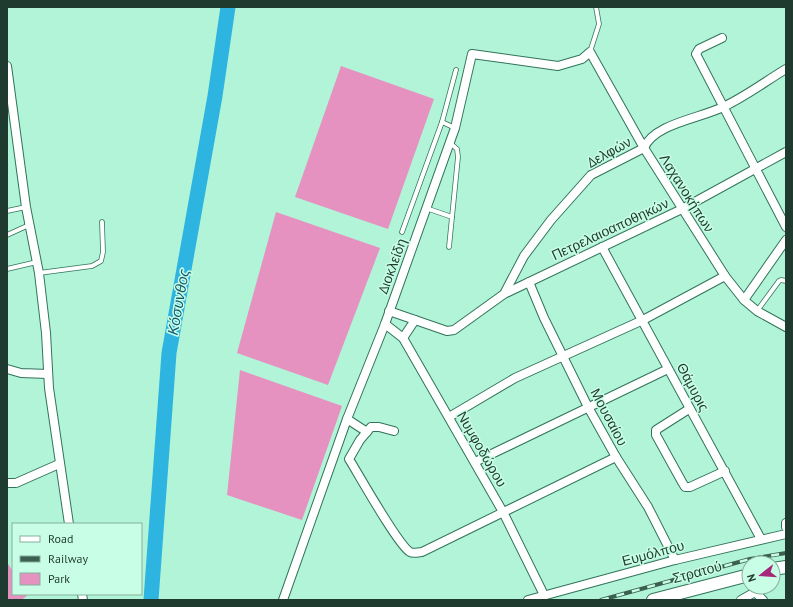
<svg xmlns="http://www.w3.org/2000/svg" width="793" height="607" font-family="'PT Sans',sans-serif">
<rect width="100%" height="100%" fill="#b1f4d7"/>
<!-- green -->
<g fill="#e692c1">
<path d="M341 66 434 99 388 229 295 197Z"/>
<path d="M276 212 380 248 328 385 237 353Z"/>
<path d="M240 370 342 406 302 520 227 495Z"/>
<path d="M7 562 13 572V594H26L27 596 21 600H7Z"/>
</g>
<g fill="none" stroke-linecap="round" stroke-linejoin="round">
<!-- river -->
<path stroke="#2db4e1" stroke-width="15" d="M151 600 169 353 215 96 228 7"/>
<defs>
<g id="lane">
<path d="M590 52 599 24 596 7"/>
<path d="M442 122 455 128"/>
<path d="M426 208 452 217"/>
<path d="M7 211 26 207"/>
<path d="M402 232 442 122 456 70"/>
<path d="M7 235 29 225"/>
<path d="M449 247 458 157 457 149 450 143"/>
<path d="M7 269 37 262"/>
<path d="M39 273 92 266 101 261 103 252 102 222"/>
<path d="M757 311 779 281 781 280 786 281"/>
</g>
<g id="street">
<path d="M722 38 699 49 696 54 786 227"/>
<path d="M7 66 26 207 39 273 46 333 49 388 69 524"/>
<path d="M602 247 761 539"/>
<path d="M529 282 544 318 588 407 616 457 648 507 675 560"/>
<path d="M504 294 524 256 551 220 591 175 644 148C654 123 703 118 725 106 746 96 766 81 786 69"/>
<path d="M744 300 786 240"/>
<path d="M389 311 447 331 454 330 504 294 682 209 786 152"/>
<path d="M385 324 403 338 503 512 544 595"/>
<path d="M403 338 415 320"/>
<path d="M7 369 21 373 48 374"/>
<path d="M689 409 656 430V435L682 482 685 487H690L725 471"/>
<path d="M449 417 515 378 643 320 725 276"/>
<path d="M347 419 367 432"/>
<path d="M394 431 379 427H371L360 440 349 459C359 475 398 545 410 552 414 554 418 552 422 552L616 457"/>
<path d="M475 462 668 369"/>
<path d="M7 483H16L59 464"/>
<path d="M786 523V527"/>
<path d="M755 588V592L763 600"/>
<path d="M82 594 83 600"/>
<path d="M283 600 347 419 385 324 455 128 472 54 558 66 582 59 590 52 644 148 725 276 744 300 757 311 786 327"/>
<path d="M528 600 675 560 786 534"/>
<path d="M741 600 755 592"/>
</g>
<g id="secondary">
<path d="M773 569 786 567"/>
<path d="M653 600 749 575"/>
</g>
</defs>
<!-- lane casing -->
<use href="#lane" stroke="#32745b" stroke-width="5.5"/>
<!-- street casing -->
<use href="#street" stroke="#32745b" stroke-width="10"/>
<!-- secondary casing -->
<use href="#secondary" stroke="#32745b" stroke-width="14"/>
<!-- lane -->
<use href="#lane" stroke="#fff" stroke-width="4"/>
<!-- street -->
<use href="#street" stroke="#fff" stroke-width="8"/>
<!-- secondary -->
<use href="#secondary" stroke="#fff" stroke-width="12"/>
<defs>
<path id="rail" d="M601 600 750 559 786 553"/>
</defs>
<!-- rail casing -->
<use href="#rail" stroke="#3b5f50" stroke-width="4"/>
<!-- rail -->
<use href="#rail" stroke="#c9fee6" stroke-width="2.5" stroke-dasharray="8" stroke-linecap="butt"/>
</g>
<g text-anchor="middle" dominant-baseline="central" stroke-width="3" stroke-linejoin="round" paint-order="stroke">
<!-- street labels -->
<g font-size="14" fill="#1f3b2f" stroke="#c9fee6">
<text transform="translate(609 152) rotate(-29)">Δελφών</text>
<text transform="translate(687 193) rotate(58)">Λαχανοκήπων</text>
<text transform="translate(610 229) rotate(-25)">Πετρελαιοαποθηκών</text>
<text transform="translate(392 266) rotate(-70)">Διοκλείδη</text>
<text transform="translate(693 387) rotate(62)">Θάμυρις</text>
<text transform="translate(609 417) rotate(62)">Μουσαίου</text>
<text transform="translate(482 449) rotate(60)">Νυμφοδώρου</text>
<text transform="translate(653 553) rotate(-15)">Ευμόλπου</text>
<text transform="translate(697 572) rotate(-15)">Στρατού</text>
</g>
<!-- water labels -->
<g font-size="15" font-style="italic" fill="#125970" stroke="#c9fee6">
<text transform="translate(178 302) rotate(-80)">Κόσυνθος</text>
</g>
</g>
<!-- border -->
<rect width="793" height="607" fill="none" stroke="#1f3b2f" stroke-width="16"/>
<!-- legend -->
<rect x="12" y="523" width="130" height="72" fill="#c9fee6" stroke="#85b09d"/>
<rect x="20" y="536" width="20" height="6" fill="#ffffff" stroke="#85b09d"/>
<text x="48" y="543" font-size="12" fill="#1f3b2f">Road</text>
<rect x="20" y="556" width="20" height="6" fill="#3b5f50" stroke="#85b09d"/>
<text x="48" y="563" font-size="12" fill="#1f3b2f">Railway</text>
<rect x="20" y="573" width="20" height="12" fill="#e692c1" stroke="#85b09d"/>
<text x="48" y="583" font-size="12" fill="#1f3b2f">Park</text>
<!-- north arrow -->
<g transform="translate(761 575) rotate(253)"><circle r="19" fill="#c9fee6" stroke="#85b09d"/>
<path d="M0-3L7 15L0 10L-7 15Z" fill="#a6287a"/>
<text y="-6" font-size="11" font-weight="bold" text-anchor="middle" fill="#1f3b2f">N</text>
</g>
</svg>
